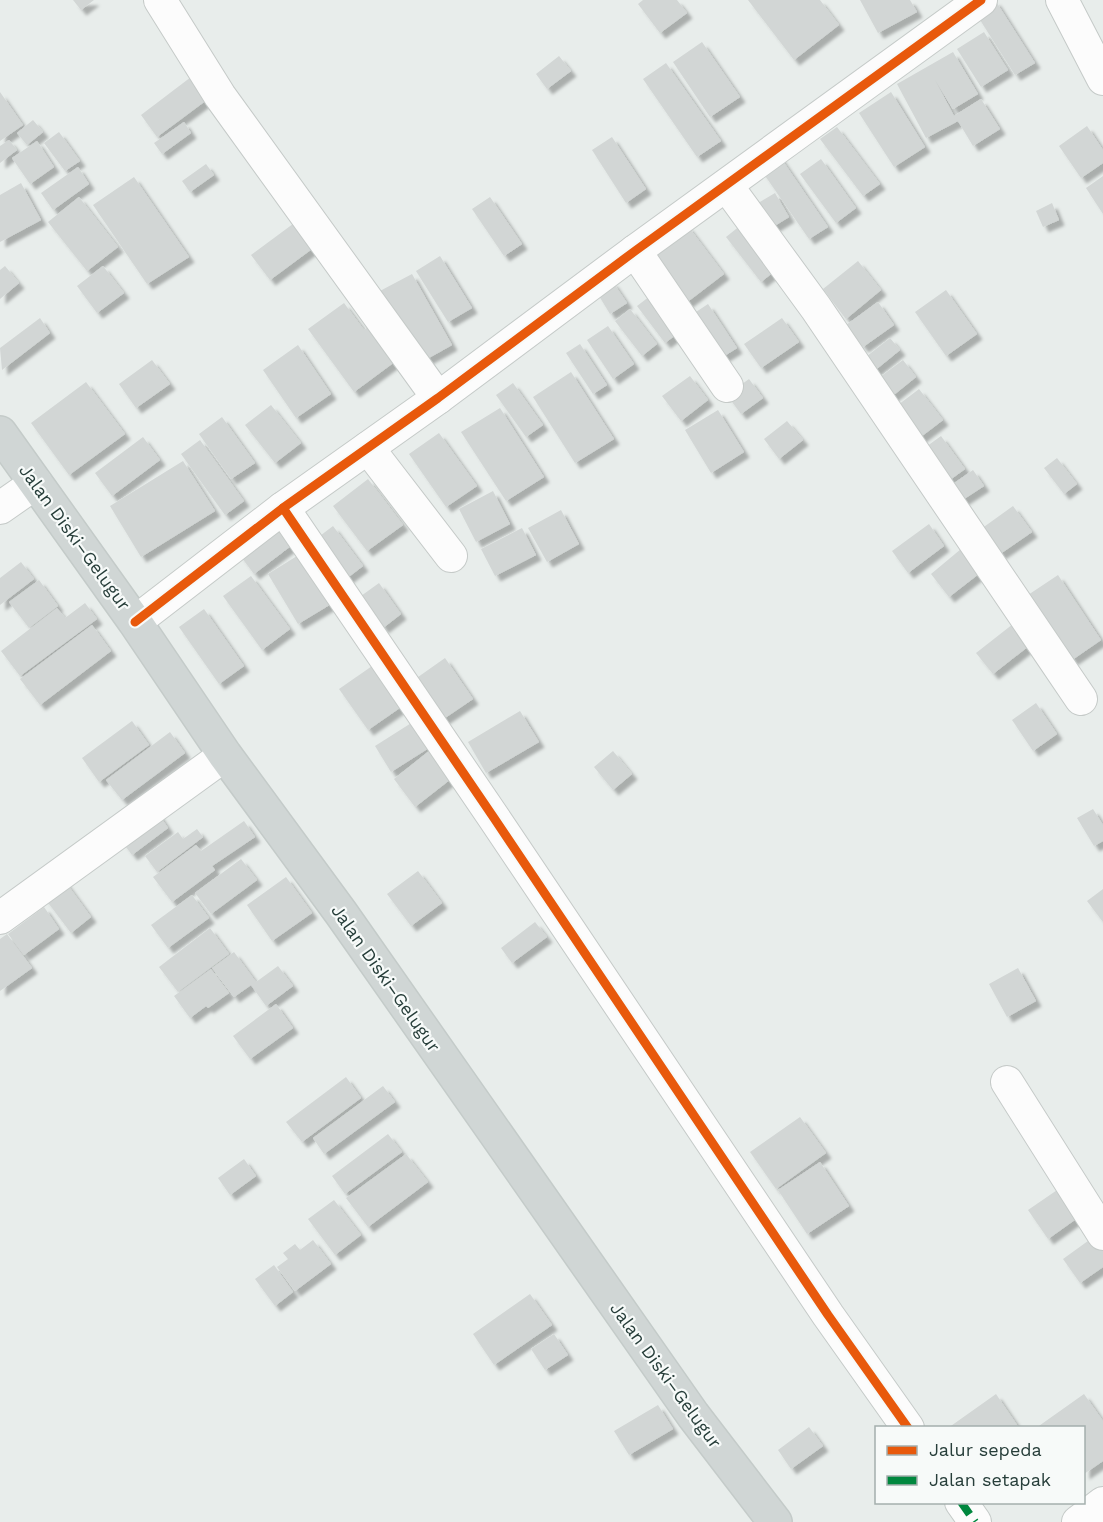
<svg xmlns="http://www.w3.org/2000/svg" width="1103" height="1522" font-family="'Work Sans',sans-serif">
<defs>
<filter id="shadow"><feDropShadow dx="5.5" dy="5.5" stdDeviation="1.5" flood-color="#0004"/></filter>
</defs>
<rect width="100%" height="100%" fill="#e8edeb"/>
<!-- building -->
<g fill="#d2d6d5" filter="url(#shadow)">
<path d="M73 0H94L81 10Z"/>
<path d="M643 0H677L687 13 660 33 638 4Z"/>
<path d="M748 0H820L839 25 794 60Z"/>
<path d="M860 0H910L917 12 878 33Z"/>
<path d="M995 0 1035 63 1015 75 975 12Z"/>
<path d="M984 32 1008 70 981 87 957 49Z"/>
<path d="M702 42 740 97 710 117 673 62Z"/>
<path d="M953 52 978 94 953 109 935 80 954 116 981 99 1000 129 973 146 958 121 926 138 897 84Z"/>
<path d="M559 56 571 71 547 89 536 74Z"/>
<path d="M666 63 721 141 697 157 643 79Z"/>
<path d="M191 77 208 99 157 137 141 115Z"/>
<path d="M0 92 23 125 0 141Z"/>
<path d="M891 92 925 147 894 167 859 113Z"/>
<path d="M33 120 43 132 27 145 17 133Z"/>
<path d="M184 122 191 133 162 154 154 143Z"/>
<path d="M1087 126 1103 150V163L1081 178 1059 146Z"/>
<path d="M837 127 880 184 863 196 820 139Z"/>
<path d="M59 132 80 161 65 171 44 143Z"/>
<path d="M612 137 646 189 626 203 592 150Z"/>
<path d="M9 140 17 150 0 163V146Z"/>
<path d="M37 141 54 167 30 184 12 158Z"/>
<path d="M778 154 828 227 809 239 759 167Z"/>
<path d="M821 159 856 208 836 223 800 174Z"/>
<path d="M206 164 214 175 190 192 182 181Z"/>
<path d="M78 167 89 184 53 210 41 193Z"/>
<path d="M1103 176V214L1086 188Z"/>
<path d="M134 177 189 257 147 284 93 205Z"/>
<path d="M21 183 41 220 0 242V195Z"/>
<path d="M775 193 789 217 768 230 753 206Z"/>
<path d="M79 197 118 247 87 271 48 222Z"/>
<path d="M490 197 522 244 504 256 472 209Z"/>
<path d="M1052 203 1059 220 1043 227 1036 211Z"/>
<path d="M301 218 320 243 270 280 251 255Z"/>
<path d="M746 221 781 266 761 282 726 237Z"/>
<path d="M687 225 724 274 686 303 649 254Z"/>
<path d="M440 256 472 308 448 322 416 271Z"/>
<path d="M858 261 881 290 846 319 823 289Z"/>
<path d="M5 266 19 283 0 299V270Z"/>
<path d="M103 266 124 293 97 313 77 286Z"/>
<path d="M412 274 452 345 418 364 378 292Z"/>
<path d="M612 281 627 303 610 314 596 291Z"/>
<path d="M946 290 977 334 946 356 915 312Z"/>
<path d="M654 293 682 330 665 343 637 306Z"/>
<path d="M878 302 894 325 863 347 846 325Z"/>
<path d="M344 303 364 330 378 320 404 355 354 392 308 329Z"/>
<path d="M708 304 737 348 718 360 690 316Z"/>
<path d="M630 309 657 344 642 356 615 321Z"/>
<path d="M40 318 50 333 2 370 0 348Z"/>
<path d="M782 318 799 342 761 368 744 344Z"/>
<path d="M608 326 634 364 613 379 587 340Z"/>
<path d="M890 338 900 350 873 372 862 360Z"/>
<path d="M580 344 607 385 593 394 566 353Z"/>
<path d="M298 345 331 394 296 418 263 370Z"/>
<path d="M152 360 170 384 136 408 119 384Z"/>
<path d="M903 360 916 377 890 398 876 380Z"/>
<path d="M571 372 614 439 575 463 533 397Z"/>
<path d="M690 376 708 400 681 421 662 396Z"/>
<path d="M749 379 763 398 741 414 727 395Z"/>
<path d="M86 382 125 434 69 475 31 423Z"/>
<path d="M513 383 543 425 526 437 496 395Z"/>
<path d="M919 389 943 420 918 439 894 408Z"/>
<path d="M271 405 301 443 275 463 245 425Z"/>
<path d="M500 408 544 477 506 501 461 432Z"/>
<path d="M718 410 744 452 711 473 685 430Z"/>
<path d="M222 417 255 463 231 479 199 434Z"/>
<path d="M787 421 803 440 779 459 764 439Z"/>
<path d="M439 433 477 486 446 507 409 454Z"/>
<path d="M941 436 965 469 947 482 923 449Z"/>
<path d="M143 437 160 460 112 496 95 473Z"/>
<path d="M200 440 244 501 225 515 181 454Z"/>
<path d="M1057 458 1077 484 1064 494 1044 468Z"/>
<path d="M183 461 215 511 141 557 110 506Z"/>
<path d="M973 470 984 486 961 501 950 486Z"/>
<path d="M368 479 403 525 367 551 333 506Z"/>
<path d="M493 491 510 524 476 542 459 509Z"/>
<path d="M1013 506 1032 532 1000 554 981 529Z"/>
<path d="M561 510 579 544 547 562 528 528Z"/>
<path d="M285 520 300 539 254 574 239 554Z"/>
<path d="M929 524 944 546 908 573 892 551Z"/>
<path d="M333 526 363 566 342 582 312 542Z"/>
<path d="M522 528 536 555 495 576 481 549Z"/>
<path d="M961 549 980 573 949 597 931 574Z"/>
<path d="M305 551 336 601 298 624 268 574Z"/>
<path d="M21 562 34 579 0 605V578Z"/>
<path d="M1058 575 1101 640 1072 660 1028 595Z"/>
<path d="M251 576 290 629 262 650 223 596Z"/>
<path d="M39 580 58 606 29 628 9 602Z"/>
<path d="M379 583 401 614 383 628 361 596Z"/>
<path d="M85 603 97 619 20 676 1 651 57 608 65 618Z"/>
<path d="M204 609 244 666 219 684 179 627Z"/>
<path d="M1013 624 1030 645 993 674 976 653Z"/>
<path d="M92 625 111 651 40 705 20 679Z"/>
<path d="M445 658 473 699 439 722 411 682Z"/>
<path d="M375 664 404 705 368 730 339 689Z"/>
<path d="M1036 703 1057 734 1033 751 1012 720Z"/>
<path d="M520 711 539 742 486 773 468 742Z"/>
<path d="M416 720 432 746 391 772 375 746Z"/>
<path d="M132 721 149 745 99 782 82 758Z"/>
<path d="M170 732 185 753 122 800 106 780Z"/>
<path d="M434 747 456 775 415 807 394 779Z"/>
<path d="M613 751 632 774 613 790 594 767Z"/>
<path d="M155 809 168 828 132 855 118 836Z"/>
<path d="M1093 809 1103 825V841L1094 846 1077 818Z"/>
<path d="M244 821 255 837 212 866 215 870 172 902 153 877 196 845 201 851Z"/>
<path d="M197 829 203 837 157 872 145 856 178 832 183 839Z"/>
<path d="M241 859 257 880 211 914 195 893Z"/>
<path d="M418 871 442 903 411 926 387 894Z"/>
<path d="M61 876 91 917 71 933 40 892Z"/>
<path d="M286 877 312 913 272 941 247 905Z"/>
<path d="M1103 889V922L1087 901Z"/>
<path d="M192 895 209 918 168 948 151 925Z"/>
<path d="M44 907 59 929 24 955 8 934Z"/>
<path d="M535 922 547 937 512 963 501 948Z"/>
<path d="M210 928 229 954 178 992 159 967Z"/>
<path d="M7 934 32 968 0 991V939Z"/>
<path d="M234 952 256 982 278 966 293 986 266 1006 251 985 234 997 212 968Z"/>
<path d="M1018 968 1036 1001 1007 1017 989 984Z"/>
<path d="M211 969 229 993 208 1008 206 1006 190 1018 174 996Z"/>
<path d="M276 1004 293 1028 250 1059 233 1036Z"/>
<path d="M346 1077 361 1098 302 1142 286 1122Z"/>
<path d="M383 1086 395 1102 324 1154 313 1138Z"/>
<path d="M800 1117 826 1153 776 1189 750 1152Z"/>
<path d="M388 1134 402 1152 345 1194 332 1176Z"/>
<path d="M406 1154 428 1182 368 1227 346 1198Z"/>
<path d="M244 1159 256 1176 230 1195 218 1178Z"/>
<path d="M820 1162 849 1206 807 1234 778 1190Z"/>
<path d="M1063 1186 1083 1214 1048 1239 1028 1210Z"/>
<path d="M334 1200 361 1235 335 1255 308 1219Z"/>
<path d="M1099 1233 1103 1240V1267L1080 1283 1063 1259Z"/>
<path d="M313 1240 331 1264 295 1291 277 1267 288 1259 283 1253 295 1244 300 1250Z"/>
<path d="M274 1265 293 1292 275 1306 255 1279Z"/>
<path d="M530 1294 552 1325 494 1365 473 1334Z"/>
<path d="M554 1334 568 1355 545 1370 531 1349Z"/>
<path d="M996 1394 1019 1428H948Z"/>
<path d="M1084 1394 1103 1421V1461L1084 1474V1428H1036Z"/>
<path d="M658 1405 673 1429 629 1455 614 1431Z"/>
<path d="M809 1427 823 1446 791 1469 778 1450Z"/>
</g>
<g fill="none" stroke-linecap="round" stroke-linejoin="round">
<defs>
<g id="minor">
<path d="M160 0 220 96 438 398"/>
<path d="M1062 0 1103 79"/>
<path d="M727 186 816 308 1081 699"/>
<path d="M635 251 727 386"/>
<path d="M368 448 451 556"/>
<path d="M0 508 36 483"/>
<path d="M283 508 494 818 828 1315 908 1428"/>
<path d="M135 622 283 508 438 398 635 251 981 0"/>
<path d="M0 918 225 755"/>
<path d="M1007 1082 1103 1234"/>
<path d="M961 1502 975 1522"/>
<path d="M1078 1522 1103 1503"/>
</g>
<path id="major" d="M0 433 135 622 225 755 341 913 693 1415 775 1522"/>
</defs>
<!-- minor casing -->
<use href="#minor" stroke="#c5cac8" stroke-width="34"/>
<!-- major casing -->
<use href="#major" stroke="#c4cbc9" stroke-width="36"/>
<!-- minor -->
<use href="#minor" stroke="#fcfcfc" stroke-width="32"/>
<!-- major -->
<use href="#major" stroke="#d0d6d5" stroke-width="33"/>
<!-- quiet -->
<path stroke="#00873e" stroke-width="8" stroke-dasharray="15 8" stroke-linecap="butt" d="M961 1502 975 1522"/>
<defs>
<g id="cycleway">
<path d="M283 508 494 818 828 1315 908 1428"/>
<path d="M135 622 283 508 438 398 635 251 981 0"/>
</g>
</defs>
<!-- cycleway casing -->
<use href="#cycleway" stroke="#f7faf9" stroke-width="13"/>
<!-- cycleway -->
<use href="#cycleway" stroke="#e8590c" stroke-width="9"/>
</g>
<g text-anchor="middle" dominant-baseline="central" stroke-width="4.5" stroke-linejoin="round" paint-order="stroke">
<!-- street labels -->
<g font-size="18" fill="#273e3a" stroke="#f7faf9">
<text transform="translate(75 537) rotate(54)">Jalan Diski–Gelugur</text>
<text transform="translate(386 978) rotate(55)">Jalan Diski–Gelugur</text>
<text transform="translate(666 1375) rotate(54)">Jalan Diski–Gelugur</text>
</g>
</g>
<!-- legend -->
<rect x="875" y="1426" width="210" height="78" fill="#f7faf9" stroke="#a4afad" stroke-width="1.5"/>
<rect x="887" y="1446" width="30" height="9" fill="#e8590c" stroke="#a4afad" stroke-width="1.5"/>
<text x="929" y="1456" font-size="18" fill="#273e3a">Jalur sepeda</text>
<rect x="887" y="1476" width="30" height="9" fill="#00873e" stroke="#a4afad" stroke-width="1.5"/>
<text x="929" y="1486" font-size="18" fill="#273e3a">Jalan setapak</text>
</svg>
